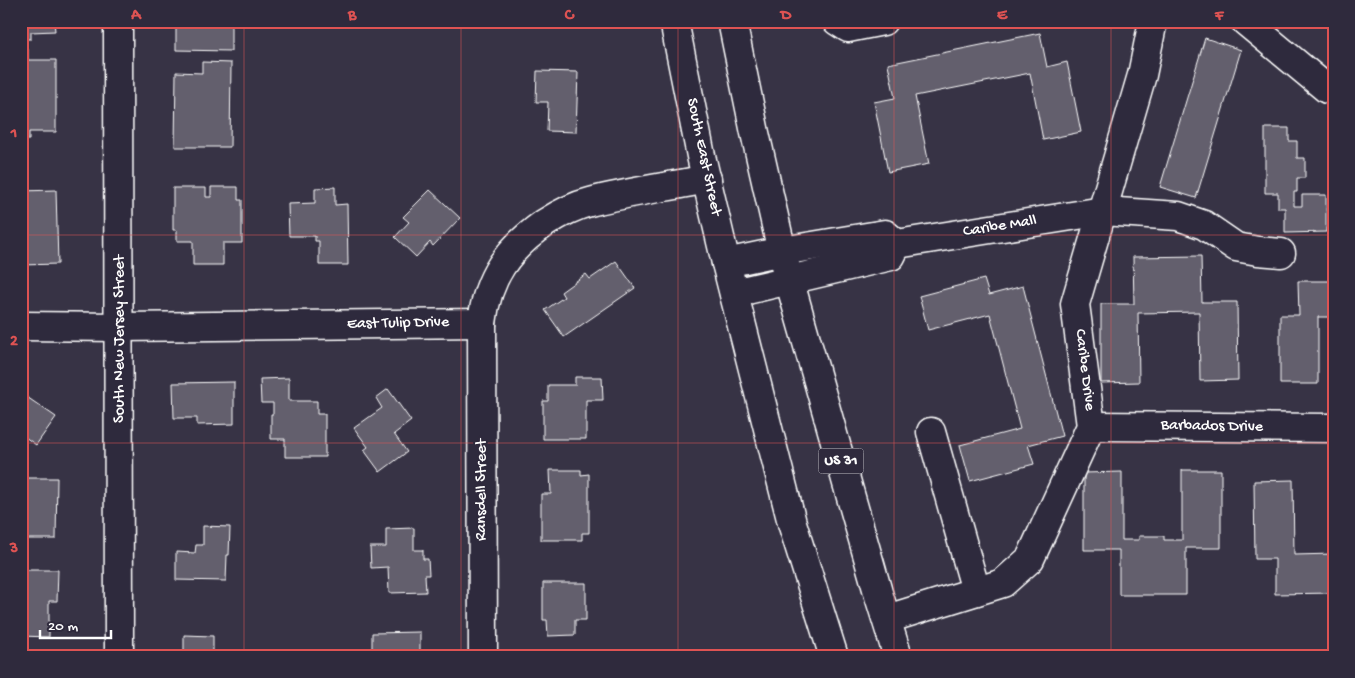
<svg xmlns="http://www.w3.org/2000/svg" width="1355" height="678" font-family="'Gochi Hand',sans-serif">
<rect width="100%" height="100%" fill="#373345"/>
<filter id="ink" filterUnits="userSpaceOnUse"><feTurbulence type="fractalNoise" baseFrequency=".02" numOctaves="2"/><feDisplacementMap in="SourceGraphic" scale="10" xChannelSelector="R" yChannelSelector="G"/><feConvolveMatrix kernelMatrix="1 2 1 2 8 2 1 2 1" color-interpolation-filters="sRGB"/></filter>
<g filter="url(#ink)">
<!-- building -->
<g fill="#635f6d" stroke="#fff">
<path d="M21 21H54L55 31 31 32V39H21Z"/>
<path d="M176 21H231V51L176 50Z"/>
<path d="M1040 33 1047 67 1067 62 1081 132 1043 140 1030 73 915 96 929 164 888 172 874 102 895 98 888 64Z"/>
<path d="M1205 38 1241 50 1196 198 1160 187Z"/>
<path d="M21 50H28V60H56V132H29V140H21Z"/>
<path d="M202 62 231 63 230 147H175L176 72 202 73Z"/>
<path d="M537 71 578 72 576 132 547 131 548 102H536Z"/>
<path d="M1265 128H1289V141H1297V158H1305V178H1297V192H1294V206H1302V195H1326V232L1285 233V208H1278V193H1265Z"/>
<path d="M211 187H238V200H242V243H223V265H193V241H177V230H173V188H206V197H211Z"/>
<path d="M335 187V205L347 204 348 265H319V241H315V236H289L288 204 315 203V188Z"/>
<path d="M56 190 58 264 21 265V191Z"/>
<path d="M430 190 460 218 433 246 430 242 416 257 395 237 409 222 403 217Z"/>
<path d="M1201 256 1202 302H1237L1238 380 1200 381 1199 312 1138 313 1139 382 1101 383V304H1134L1133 257Z"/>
<path d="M616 261 635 288 564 337 545 310 564 297 561 292 586 274 590 279Z"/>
<path d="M984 279 989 295 1023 286 1062 436 1028 445 1034 464 970 481 960 445 1020 429 990 314 928 330 919 296Z"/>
<path d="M1298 281H1334V317H1318V384H1280V315H1299Z"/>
<path d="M575 377H602L603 400H586V439H543V401H548V385H575Z"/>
<path d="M289 378V401H317V414H325V457H285V439H271V414H273V403H261L260 379Z"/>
<path d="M21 382 26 385 21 393 56 417 36 445 21 434Z"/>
<path d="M234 382V424L197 425V418H174L173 383Z"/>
<path d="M388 389 411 421 394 434 407 452 380 472 364 450 368 447 354 428 382 408 376 398Z"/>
<path d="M550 470H581V475L589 474V533H582V540H541V494H551Z"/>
<path d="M1182 470H1221V548H1186V595H1119V550H1084V473L1122 472V540H1139V536H1164V540H1182Z"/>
<path d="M27 478H57L56 539H21V488H26Z"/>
<path d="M1293 480 1294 555 1334 554V593L1275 594V559H1255L1254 481Z"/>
<path d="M203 526 230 527 229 555H227L226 581 176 580V552L195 553 196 545H203Z"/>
<path d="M414 528V550H423V559H428L429 575H425L426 592 389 593 388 567 371 568 370 547H386V529Z"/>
<path d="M21 570H58L57 601H49V637L21 636Z"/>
<path d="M543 583H586V620H575V635L548 636 547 620H543Z"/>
<path d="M420 632V655H431V657H372V633Z"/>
<path d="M184 635 213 636V657H184Z"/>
</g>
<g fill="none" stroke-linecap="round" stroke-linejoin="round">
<defs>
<g id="minor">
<path d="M118 21 119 657"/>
<path d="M837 21 848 28 883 21"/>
<path d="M1245 21 1327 89"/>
<path d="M726 263 782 251 885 234 897 244 1103 211 1178 216 1204 225 1236 247 1258 251 1281 253"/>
<path d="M734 293 891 256 897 244"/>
<path d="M21 326 120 327 482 323"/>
<path d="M1091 426 1334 428"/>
<path d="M931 432 976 591"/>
<path d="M887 619 1003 583 1030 559 1091 426 1075 304 1142 75 1153 21"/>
<path d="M483 657 482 323C487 277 508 249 545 223 559 214 574 206 590 202 628 192 668 187 707 179"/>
</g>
<g id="major">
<path d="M674 21 701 156 726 263 792 523 834 657"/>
<path d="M732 21 755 133 785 265 879 596 898 657"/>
</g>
</defs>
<!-- minor casing -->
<use href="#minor" stroke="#fff" stroke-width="31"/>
<!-- major casing -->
<use href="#major" stroke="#fff" stroke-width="31"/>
<!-- minor -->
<use href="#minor" stroke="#2f2a3d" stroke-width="28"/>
<!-- major -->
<use href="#major" stroke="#2f2a3d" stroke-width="28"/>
</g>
</g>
<!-- grid -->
<path fill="none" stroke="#de5353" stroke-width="1" stroke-opacity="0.55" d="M244 21V657M461 21V657M678 21V657M894 21V657M1111 21V657M21 235H1334M21 443H1334"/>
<g text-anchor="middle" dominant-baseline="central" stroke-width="4" stroke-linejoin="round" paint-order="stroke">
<!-- shield labels -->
<rect fill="#2f2a3d" stroke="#c1bfc5" stroke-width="1" x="818.5" y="448.5" width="45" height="25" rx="4"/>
<g font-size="15" font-weight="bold" fill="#fff">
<text x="841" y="461">US 31</text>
</g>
<!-- street labels -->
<g font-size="16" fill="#fff" stroke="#2f2a3d">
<text transform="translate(703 157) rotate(78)">South East Street</text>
<text transform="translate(1000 227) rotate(-9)">Caribe Mall</text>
<text transform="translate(398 324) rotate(-1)">East Tulip Drive</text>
<text transform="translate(120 339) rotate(-90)">South New Jersey Street</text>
<text transform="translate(1084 370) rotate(83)">Caribe Drive</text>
<text transform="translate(1212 427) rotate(1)">Barbados Drive</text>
<text transform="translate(482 490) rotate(-90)">Ransdell Street</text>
</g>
</g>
<!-- margin -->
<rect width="1355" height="678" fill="none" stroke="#2f2a3d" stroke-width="55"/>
<!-- scale -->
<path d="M40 630v8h71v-8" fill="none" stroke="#ffffff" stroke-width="2.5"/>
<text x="48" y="630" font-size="15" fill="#ffffff" stroke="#2f2a3d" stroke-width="4" paint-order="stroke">20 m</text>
<rect x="28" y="28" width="1300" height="622" fill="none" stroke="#de5353" stroke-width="2"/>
<g font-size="16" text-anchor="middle" font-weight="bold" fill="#de5353">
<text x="136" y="19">A</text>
<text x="352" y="19">B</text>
<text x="569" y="19">C</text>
<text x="786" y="19">D</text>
<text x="1002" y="19">E</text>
<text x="1219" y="19">F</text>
<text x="14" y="137">1</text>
<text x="14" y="345">2</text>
<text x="14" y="552">3</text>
</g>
</svg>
